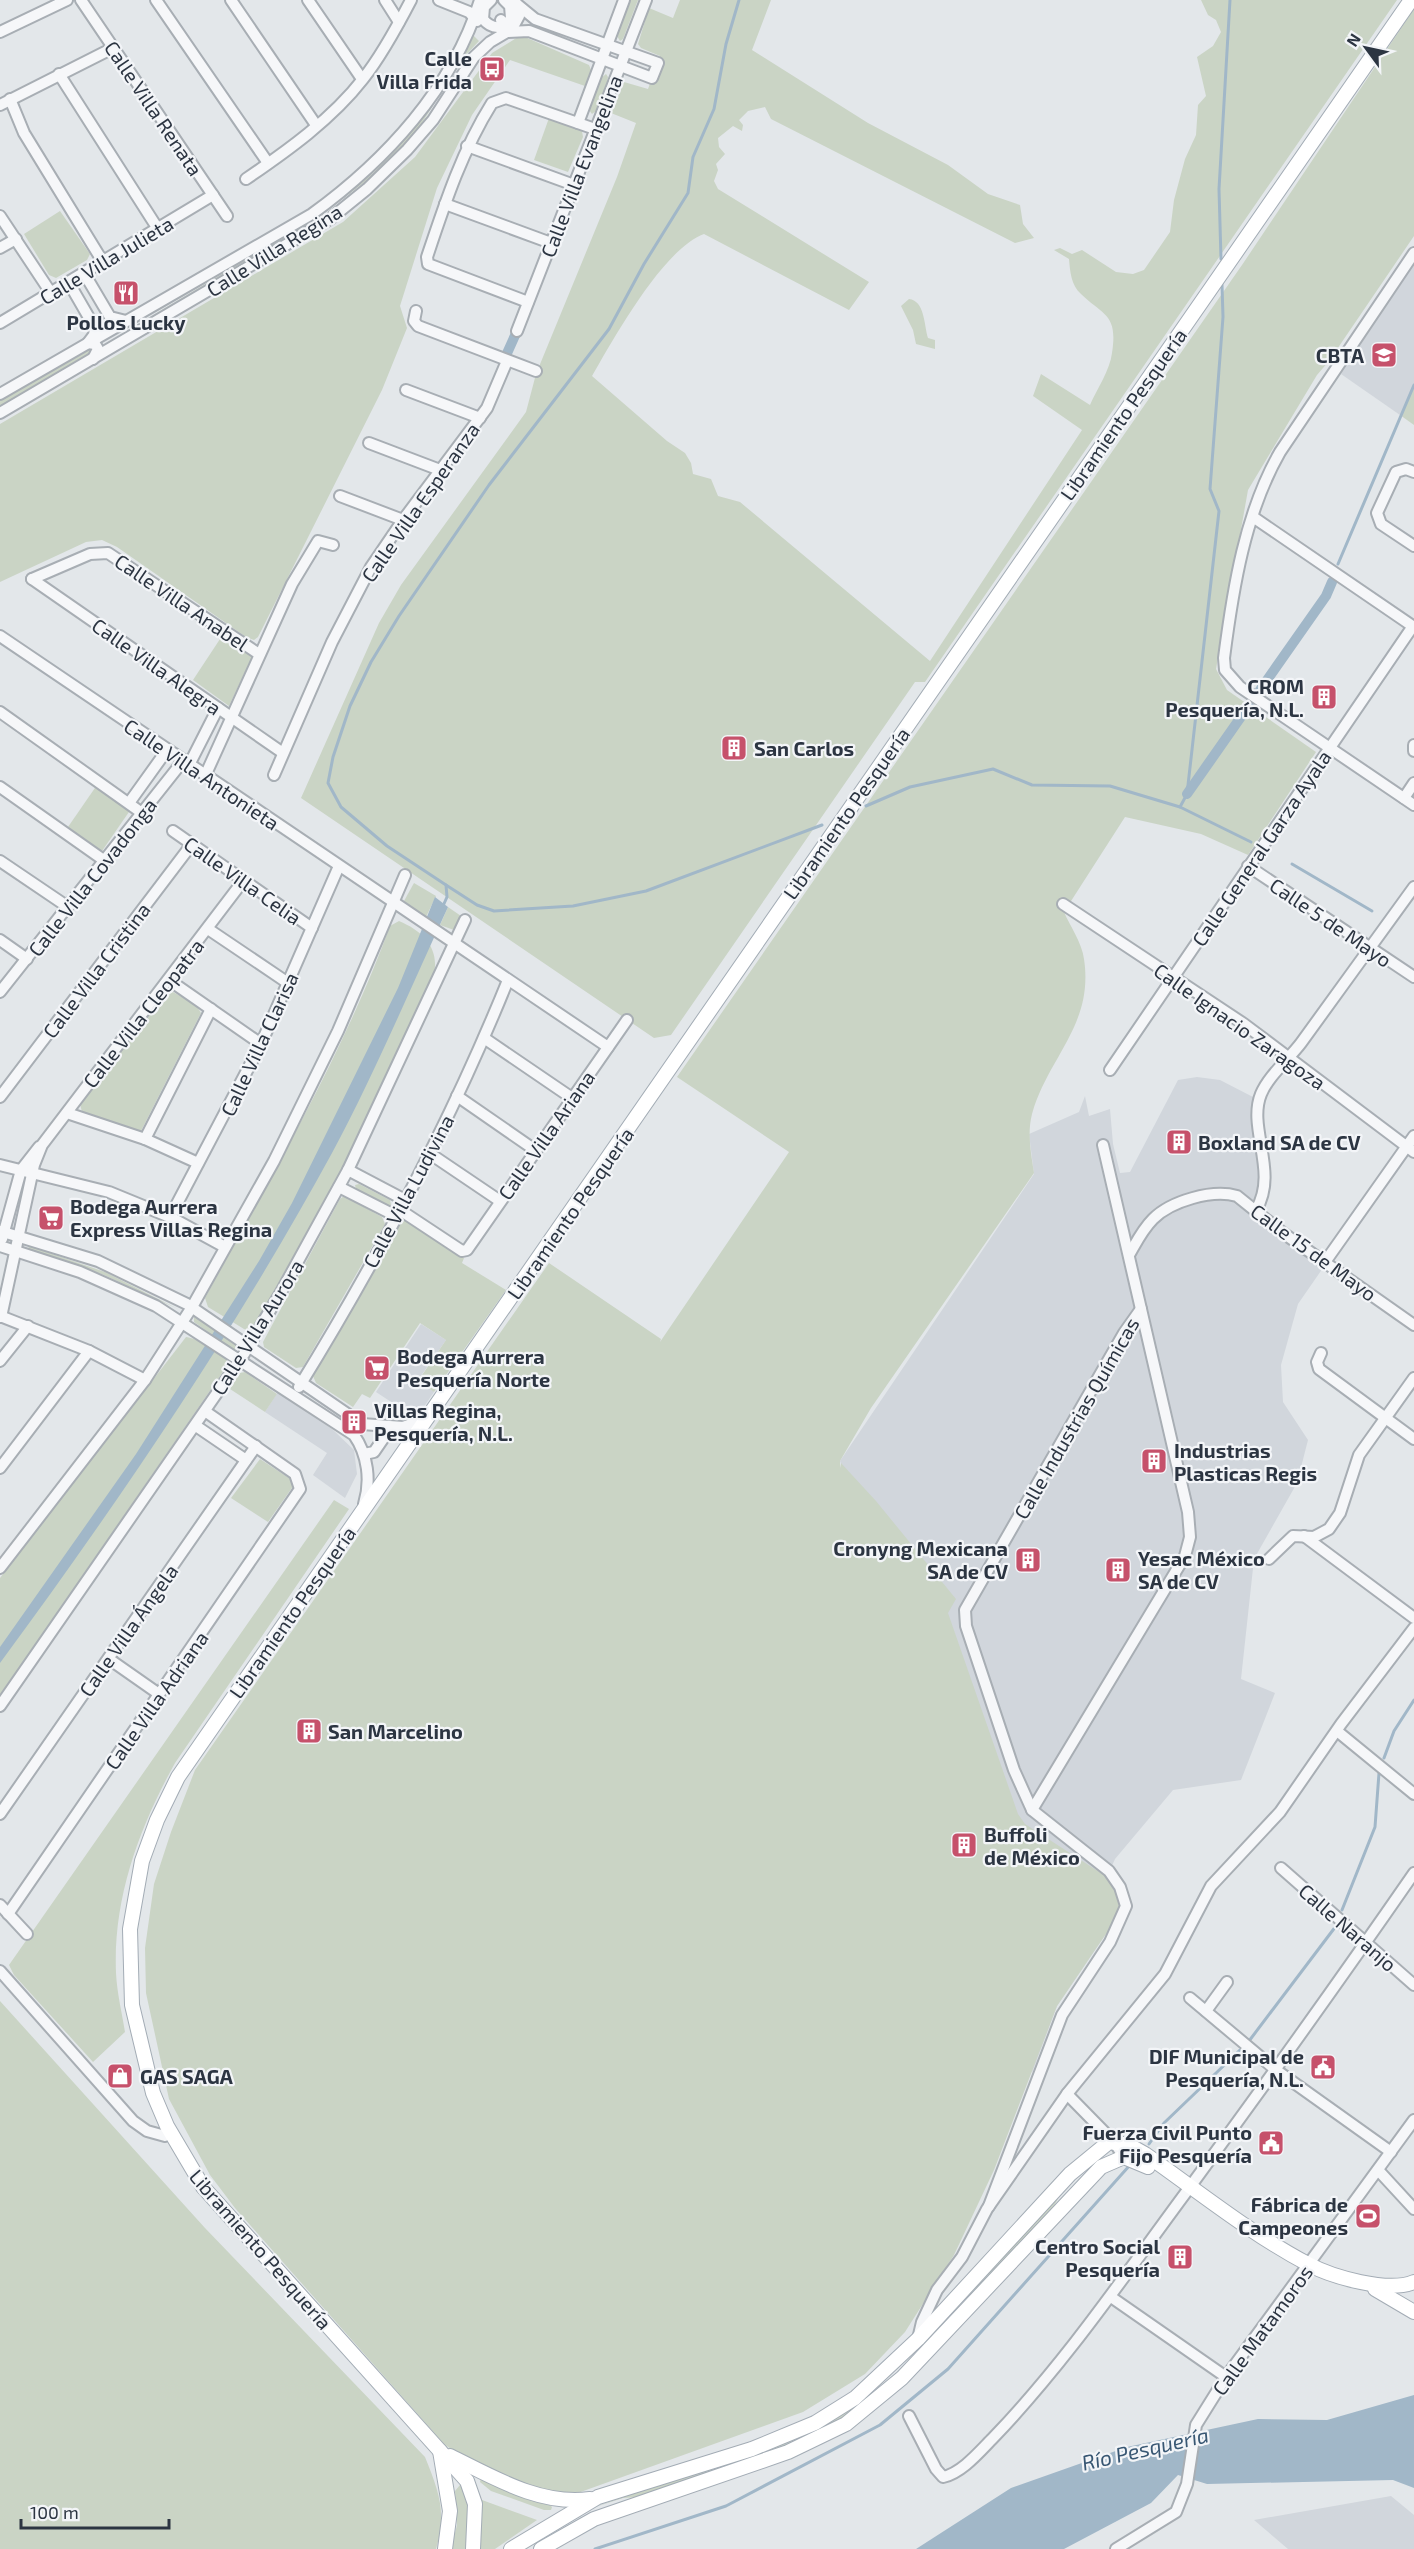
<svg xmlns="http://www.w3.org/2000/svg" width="1414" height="2549" font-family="'Exo 2',sans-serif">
<rect width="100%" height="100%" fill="#e3e7ea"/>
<!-- built -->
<g fill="#d1d6dc">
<path d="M1414 263V384L1400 415 1341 374Z"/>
<path d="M1197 1077 1220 1080 1253 1097 1259 1195 1249 1212 1325 1265 1298 1304 1281 1365 1283 1402 1308 1440 1297 1483 1254 1559 1241 1679 1275 1693 1241 1780 1173 1790 1115 1859 1107 1877 1112 1925 1057 2006 1032 2073 840 1461 1034 1174 1029 1134 1079 1112 1085 1096 1089 1116 1110 1109 1113 1144 1120 1173 1130 1172 1178 1080Z"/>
<path d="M421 1324 446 1340 418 1380 434 1392 419 1414 411 1415 376 1392Z"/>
<path d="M278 1392 332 1429 354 1450 357 1474 345 1498 313 1475 327 1453 265 1412Z"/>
<path d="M1391 2496 1414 2515V2549H1288L1254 2520Z"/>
</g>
<!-- green -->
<g fill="#cad4c5">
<path d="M631 0H638L623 39 620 41 617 36Z"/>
<path d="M680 0H771L752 50 868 123 948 165 988 194 1020 205 1023 224 1034 238 1015 243 771 119 765 107 748 111 739 120 743 125 742 131 733 126 718 138 719 147 725 154 716 164 718 170 714 181 718 189 869 282 849 310 704 234C663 249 614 338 592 376L667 441 685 453 691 463 693 474 711 479 718 496 740 502 930 661 1082 430 1033 396 1041 374 1090 405C1097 389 1110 370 1112 353 1118 314 1104 316 1081 294 1071 285 1070 271 1069 259L1054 250 1060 248 1072 254 1082 250 1116 272 1133 274 1144 270 1170 232 1174 200 1185 159 1196 135 1198 105 1206 96 1197 57 1213 46 1221 32 1216 20 1208 15 1201 0H1397L925 682H915L671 1035 654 1038 301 798 379 623 401 585 526 412 536 374 617 177 636 123 611 113 624 82 648 89 660 56 641 48 638 44 649 8 673 18Z"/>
<path d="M1414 9V236L1329 361 1317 375 1248 490 1216 669 1227 690 1316 752 1248 855 1201 834 1125 817 1064 912C1070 926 1082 943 1084 959 1094 1025 1048 1057 1032 1114 1027 1134 1031 1153 1034 1173L871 1408 840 1461V1468L841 1463 876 1501 956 1599 948 1613 1018 1814 1025 1824 1107 1877 1120 1892 1121 1901 1112 1925 1057 2006 994 2170 954 2255 905 2332 865 2374 803 2412 575 2494C533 2491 477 2470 444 2444L235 2208 210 2175 169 2099 146 1993 145 1948 154 1884 171 1832 195 1770 549 1263 661 1339 660 1342 789 1152 677 1077 1242 265Z"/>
<path d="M473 35 479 41 464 57 420 126 378 172 311 223 133 327 311 221 373 173 417 125 446 84Z"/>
<path d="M518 37H525L589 65 591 70 585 86 510 60 472 115 437 188 400 306 407 328 382 390 258 637 254 640 246 637 117 547 102 540 86 542 0 582V424L343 222 415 157 492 53Z"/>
<path d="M606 74 608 77 607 82 596 111 592 114 589 110 600 79Z"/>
<path d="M549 118 582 131 583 137 568 172 534 160Z"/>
<path d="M60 211 90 254 87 260 56 278 49 275 24 234Z"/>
<path d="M909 299C925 301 924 325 928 338L935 340V349L916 344 913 330 901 306Z"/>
<path d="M91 348H94V354L0 407V401Z"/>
<path d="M1414 385V425L1400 415Z"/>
<path d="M222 636 252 657 229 706 193 680Z"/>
<path d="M97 785 131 809 102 851 68 827Z"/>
<path d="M414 883 436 896 426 917 404 901Z"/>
<path d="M448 907 461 916 454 930 440 925Z"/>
<path d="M399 921C425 932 441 950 433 978 379 1097 323 1215 254 1327L249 1331 244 1329 208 1307 205 1298C270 1178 344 1053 390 926Z"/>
<path d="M173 992 196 1005 201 1013 141 1131 138 1132 82 1112 80 1104 165 995Z"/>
<path d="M359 1184 390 1200 391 1205 387 1206 356 1189 355 1185Z"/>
<path d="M344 1196 382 1217 385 1224 303 1367 296 1368 264 1347 263 1342 340 1199Z"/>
<path d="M406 1220 464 1258 462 1263 506 1290 434 1392 418 1381 446 1340 420 1323 370 1398 362 1394 353 1407 316 1383 313 1376 398 1222Z"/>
<path d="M29 1246 105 1272 178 1309 104 1275 28 1249Z"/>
<path d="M194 1317 238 1344 239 1349 234 1350 194 1322Z"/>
<path d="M186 1337C200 1339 218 1351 228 1361L227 1366 0 1696V1578Z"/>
<path d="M245 1372 277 1394 265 1412 230 1389 240 1373Z"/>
<path d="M260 1459 292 1480 294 1485 268 1522 231 1498Z"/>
<path d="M334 1500 349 1509 175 1763C139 1828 113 1898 116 1973 117 1993 122 2013 125 2032L93 2062 14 1975 9 1965Z"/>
<path d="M0 2001 205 2228 425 2457C439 2492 447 2512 436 2549H0Z"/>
<path d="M1087 2166 1060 2195 1052 2210 974 2293 960 2301Z"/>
<path d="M899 2366 867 2397 858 2410 791 2446 639 2497 623 2498 583 2511 685 2476 870 2392Z"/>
<path d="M481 2478 550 2505 552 2507 551 2510H544L491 2491 480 2482Z"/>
<path d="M460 2485 469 2493 468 2549H451L457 2525 455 2491Z"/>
<path d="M482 2500 537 2520 495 2549H479Z"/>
</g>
<!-- water -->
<g fill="#a1b7c8">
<path d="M435 897 448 907C410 989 375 1073 332 1153 235 1331 120 1500 0 1663V1647L136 1454 259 1261 292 1203 398 988Z"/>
<path d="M1414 2395V2488L1393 2480 1207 2484 1178 2475 1151 2503 1064 2549H916L1011 2488 1127 2447 1258 2419 1327 2420Z"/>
</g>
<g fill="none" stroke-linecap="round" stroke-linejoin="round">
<!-- stream -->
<g stroke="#a1b7c8" stroke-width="3">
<path d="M1221 259 1219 189 1230 0"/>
<path d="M1338 564 1414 385"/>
<path d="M866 806 910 787 993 769 1032 785 1110 786 1180 807 1187 794 1219 511 1210 489 1223 317 1222 285"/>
<path d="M1180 807 1251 842"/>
<path d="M1292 864 1372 911"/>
<path d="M446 885 477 905 494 911 573 906 646 891 822 825"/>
<path d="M443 906 447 897 446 885 387 846 341 807 328 783 333 757 350 706 371 662 399 616 489 485 609 329 644 264 688 193 693 157 714 109 726 44 739 0"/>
<path d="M1384 1758 1394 1731 1414 1700"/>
<path d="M1342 1910 1375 1827 1379 1773"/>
<path d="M1249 2041 1336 1926"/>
<path d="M1149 2144 1164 2123 1240 2050"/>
<path d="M595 2549 726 2506 880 2425 948 2369 1130 2165"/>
</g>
<!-- canal -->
<g stroke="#a1b7c8" stroke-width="10">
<path d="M504 360 517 331"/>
<path d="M1260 690 1326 596 1332 582"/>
<path d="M1187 794 1250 704"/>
</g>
<defs>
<g id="minor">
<path d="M81 0 227 216"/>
<path d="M156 0 268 163"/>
<path d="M231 0 316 125"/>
<path d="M308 0 362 79"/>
<path d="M385 0 399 22"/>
<path d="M439 0 469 12 477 21"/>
<path d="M491 0 484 7 483 19C491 29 504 31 511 18L510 6 504 0"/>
<path d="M501 20 508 32 529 31 652 78 658 63 535 19 518 5"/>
<path d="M0 32 67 0"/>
<path d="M59 74 158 229"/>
<path d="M10 99 24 133 103 262"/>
<path d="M0 105 113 48"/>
<path d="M578 123 624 0"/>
<path d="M467 146 574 185"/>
<path d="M246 179C287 151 332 119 363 79 382 55 397 27 411 0"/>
<path d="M445 204 551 243"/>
<path d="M0 216 51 293"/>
<path d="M0 248 16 239"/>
<path d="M1414 253 1280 452C1245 513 1233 588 1224 658L1225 670 1240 687 1414 805"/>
<path d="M84 273 110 317 126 321"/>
<path d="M69 283 95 328 94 335 88 343 95 344 98 349 93 359"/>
<path d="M528 302 428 264 427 257C445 203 462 151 492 103L506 98 595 129"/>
<path d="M416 311 414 321 418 326 536 371"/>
<path d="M0 323 213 195"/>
<path d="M517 331 646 0"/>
<path d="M406 390 480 418"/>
<path d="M0 394 312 214C385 161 453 88 480 0"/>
<path d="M0 413 330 219 367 189 407 150 433 120 474 57 490 42 512 29 519 16 515 0"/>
<path d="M369 443 440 470"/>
<path d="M1414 472 1406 469 1396 472 1377 513 1381 524 1414 546"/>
<path d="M340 496 403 520"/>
<path d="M1253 517 1414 627"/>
<path d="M32 579 283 753"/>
<path d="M32 579 90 554 108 553 259 654"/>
<path d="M0 636 608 1047"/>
<path d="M0 712 142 813"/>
<path d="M1414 745V751"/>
<path d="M189 765 218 708"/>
<path d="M274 775 332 642 371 567 403 520 487 408 507 361"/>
<path d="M205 776 292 584 318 541 333 545"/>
<path d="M0 787 105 861"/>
<path d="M1404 798 1414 783"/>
<path d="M129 803 167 750"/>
<path d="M173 831 312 928"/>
<path d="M0 861 68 907"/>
<path d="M1248 866 1414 977"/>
<path d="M1063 904 1244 1024 1414 1152"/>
<path d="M208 929 288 983"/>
<path d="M0 940 27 959"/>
<path d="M169 980 261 1044"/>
<path d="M0 992 183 761"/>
<path d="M484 1038 572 1098"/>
<path d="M1110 1070 1413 626"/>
<path d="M457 1096 535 1150"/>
<path d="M0 1097 192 844"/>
<path d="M67 1113 145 1139 198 1163"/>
<path d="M145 1139 211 1009"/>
<path d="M429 1153 500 1201"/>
<path d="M0 1165 109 1192 170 1217 225 1247"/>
<path d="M348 1170 405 1200"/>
<path d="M339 1187 396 1216"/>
<path d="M400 1210 462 1251 467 1250 627 1020"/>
<path d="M1256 1210C1279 1172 1247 1128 1261 1094 1269 1075 1289 1059 1301 1043 1339 991 1376 939 1414 887"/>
<path d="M170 1217 261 1044 339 866"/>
<path d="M0 1231 98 1261 187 1304 362 1424 403 1427 428 1418"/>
<path d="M2 1239 21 1170 39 1147"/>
<path d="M0 1246 80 1272 156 1306 354 1435C368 1455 371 1481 364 1504"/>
<path d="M1129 1255C1136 1243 1142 1230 1153 1219 1171 1201 1212 1189 1237 1196L1283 1233 1414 1325"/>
<path d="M1325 1262 1414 1136"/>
<path d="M0 1316 89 1351 145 1380"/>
<path d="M1 1317 34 1165 42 1145 243 881"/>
<path d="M1321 1353 1317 1362 1319 1369 1414 1439"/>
<path d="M0 1361 28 1326"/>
<path d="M299 1387C379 1257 451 1121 508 980"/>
<path d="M199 1428 246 1460"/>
<path d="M364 1454 374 1452 385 1436 384 1426"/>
<path d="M0 1468 89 1351"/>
<path d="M1304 1536 1414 1618"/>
<path d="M1269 1559 1293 1536 1314 1537 1329 1529 1340 1513 1359 1455 1414 1378"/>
<path d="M0 1568 145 1380 192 1307 274 1161 338 1031 405 875"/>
<path d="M109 1659 159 1694"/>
<path d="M0 1706 244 1354 281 1292 348 1170 465 920"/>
<path d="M1337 1731 1414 1794"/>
<path d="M1032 1810 1185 1556 1190 1537 1188 1512 1103 1145"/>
<path d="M0 1814 256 1446"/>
<path d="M1281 1868 1414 1985"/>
<path d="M0 1905 27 1934"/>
<path d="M8 1914 300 1489 295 1474 209 1414"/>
<path d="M0 1971 133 2121 147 2131 165 2136"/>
<path d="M1190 1998 1276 2070 1391 2152"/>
<path d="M1206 2011 1227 1982"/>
<path d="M1067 2094 1114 2142 1124 2157"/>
<path d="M1378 2170 1414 2209"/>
<path d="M989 2206 1062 2015 1110 1942 1126 1906 1120 1887 1109 1871 1032 1810 1014 1770 966 1626 965 1610 1124 1333 1141 1309"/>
<path d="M1111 2297 1226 2377"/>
<path d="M918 2339 922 2322 937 2290 962 2257 987 2209 1067 2094 1165 1974 1211 1886 1280 1812 1341 1724 1414 1628"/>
<path d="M909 2416 936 2469 943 2477C962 2473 980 2451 993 2438 1066 2362 1124 2276 1187 2191 1264 2086 1340 1980 1414 1873"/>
<path d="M1116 2549 1176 2512 1187 2484 1196 2425 1226 2377 1414 2120"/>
</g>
<g id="major">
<path d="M1375 2289 1414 2312"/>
<path d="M440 2451 450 2511 445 2549"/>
<path d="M450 2456C493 2477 540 2506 590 2499"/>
<path d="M473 2549 475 2504 467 2481 203 2187 167 2126 153 2093 132 2005 130 1929 142 1861 157 1820 178 1777 1411 0"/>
<path d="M511 2549 598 2497 752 2449 815 2423 855 2398 918 2339 1070 2174 1109 2142 1129 2145 1145 2154C1198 2191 1251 2234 1308 2264 1332 2277 1388 2293 1414 2282"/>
<path d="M541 2549 594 2519 788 2452 846 2424 902 2378 1101 2167 1124 2157 1148 2167"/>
</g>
</defs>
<!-- minor casing -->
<use href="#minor" stroke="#a8aeb4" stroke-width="14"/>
<!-- major casing -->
<use href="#major" stroke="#a3acb5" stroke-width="16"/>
<!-- minor -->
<use href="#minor" stroke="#f6f7f9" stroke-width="10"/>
<!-- major -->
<use href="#major" stroke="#fff" stroke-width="14"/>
</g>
<!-- icons -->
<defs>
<symbol id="bus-square" viewBox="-11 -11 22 22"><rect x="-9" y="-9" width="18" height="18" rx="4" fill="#c6516b" stroke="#f3f5f8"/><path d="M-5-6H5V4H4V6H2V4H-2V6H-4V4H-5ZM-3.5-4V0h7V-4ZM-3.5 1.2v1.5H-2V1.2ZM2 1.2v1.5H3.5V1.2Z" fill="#fff"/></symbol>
<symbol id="restaurant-square" viewBox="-11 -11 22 22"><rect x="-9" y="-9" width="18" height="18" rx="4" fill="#c6516b" stroke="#f3f5f8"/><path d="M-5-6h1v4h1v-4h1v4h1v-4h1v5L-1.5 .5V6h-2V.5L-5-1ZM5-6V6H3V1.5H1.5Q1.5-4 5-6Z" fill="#fff"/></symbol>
<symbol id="school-square" viewBox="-11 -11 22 22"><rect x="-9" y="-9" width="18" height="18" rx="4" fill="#c6516b" stroke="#f3f5f8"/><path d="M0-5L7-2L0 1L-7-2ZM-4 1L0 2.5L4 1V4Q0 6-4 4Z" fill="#fff"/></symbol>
<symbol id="building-square" viewBox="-11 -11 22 22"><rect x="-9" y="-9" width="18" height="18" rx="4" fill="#c6516b" stroke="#f3f5f8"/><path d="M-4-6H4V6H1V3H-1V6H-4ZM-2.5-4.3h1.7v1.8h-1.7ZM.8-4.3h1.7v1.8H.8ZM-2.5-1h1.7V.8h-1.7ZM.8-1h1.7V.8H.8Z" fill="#fff"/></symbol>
<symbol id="supermarket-square" viewBox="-11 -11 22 22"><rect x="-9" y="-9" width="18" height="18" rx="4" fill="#c6516b" stroke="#f3f5f8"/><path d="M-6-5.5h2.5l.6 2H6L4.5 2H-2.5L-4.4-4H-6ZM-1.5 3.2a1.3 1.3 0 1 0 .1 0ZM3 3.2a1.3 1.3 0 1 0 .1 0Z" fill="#fff"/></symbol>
<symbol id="civic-square" viewBox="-11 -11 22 22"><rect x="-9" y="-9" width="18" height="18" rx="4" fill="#c6516b" stroke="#f3f5f8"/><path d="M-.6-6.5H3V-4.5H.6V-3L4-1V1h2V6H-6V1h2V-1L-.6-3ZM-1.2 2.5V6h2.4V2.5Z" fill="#fff"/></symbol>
<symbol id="shop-square" viewBox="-11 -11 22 22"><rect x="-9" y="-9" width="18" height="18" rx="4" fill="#c6516b" stroke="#f3f5f8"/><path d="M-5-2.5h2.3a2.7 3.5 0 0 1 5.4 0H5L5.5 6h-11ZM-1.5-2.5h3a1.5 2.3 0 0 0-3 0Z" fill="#fff"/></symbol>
<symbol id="stadium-square" viewBox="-11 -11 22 22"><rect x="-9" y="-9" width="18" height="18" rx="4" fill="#c6516b" stroke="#f3f5f8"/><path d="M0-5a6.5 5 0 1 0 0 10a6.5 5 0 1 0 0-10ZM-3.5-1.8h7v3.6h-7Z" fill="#fff"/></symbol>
</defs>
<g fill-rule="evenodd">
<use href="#bus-square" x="477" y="54" width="30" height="30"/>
<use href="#restaurant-square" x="111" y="278" width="30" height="30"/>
<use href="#school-square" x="1369" y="340" width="30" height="30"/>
<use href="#building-square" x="1309" y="682" width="30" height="30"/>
<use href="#building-square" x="719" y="733" width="30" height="30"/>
<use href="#building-square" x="1164" y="1127" width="30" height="30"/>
<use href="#supermarket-square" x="36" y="1203" width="30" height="30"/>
<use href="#supermarket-square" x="362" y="1353" width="30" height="30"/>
<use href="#building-square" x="339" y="1407" width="30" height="30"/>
<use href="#building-square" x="1139" y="1446" width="30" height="30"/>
<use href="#building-square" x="1013" y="1545" width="30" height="30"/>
<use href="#building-square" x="1103" y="1555" width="30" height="30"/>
<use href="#building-square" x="294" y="1716" width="30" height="30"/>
<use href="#building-square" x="949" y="1830" width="30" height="30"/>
<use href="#civic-square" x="1308" y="2052" width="30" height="30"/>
<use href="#shop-square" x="105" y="2061" width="30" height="30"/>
<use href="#civic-square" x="1256" y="2128" width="30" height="30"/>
<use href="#stadium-square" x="1353" y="2201" width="30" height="30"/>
<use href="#building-square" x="1165" y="2242" width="30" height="30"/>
</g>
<g text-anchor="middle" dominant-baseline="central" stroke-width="4.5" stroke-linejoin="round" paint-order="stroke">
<!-- poi labels -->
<g font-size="20" font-weight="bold" fill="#2c3542" stroke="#f3f5f8" text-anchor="start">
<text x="472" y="58" text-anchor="end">Calle<tspan x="472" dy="23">Villa Frida</tspan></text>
<text x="126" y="322" text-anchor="middle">Pollos Lucky</text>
<text x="1364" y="355" text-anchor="end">CBTA</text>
<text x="1304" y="686" text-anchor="end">CROM<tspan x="1304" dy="23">Pesquería, N.L.</tspan></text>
<text x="754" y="748">San Carlos</text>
<text x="1198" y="1142">Boxland SA de CV</text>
<text x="70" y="1206">Bodega Aurrera<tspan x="70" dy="23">Express Villas Regina</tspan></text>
<text x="397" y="1356">Bodega Aurrera<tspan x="397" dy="23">Pesquería Norte</tspan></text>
<text x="374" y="1410">Villas Regina,<tspan x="374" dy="23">Pesquería, N.L.</tspan></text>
<text x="1174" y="1450">Industrias<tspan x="1174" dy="23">Plasticas Regis</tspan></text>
<text x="1008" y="1548" text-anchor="end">Cronyng Mexicana<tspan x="1008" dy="23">SA de CV</tspan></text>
<text x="1138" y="1558">Yesac México<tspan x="1138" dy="23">SA de CV</tspan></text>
<text x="328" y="1731">San Marcelino</text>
<text x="984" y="1834">Buffoli<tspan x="984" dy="23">de México</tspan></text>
<text x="1304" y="2056" text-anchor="end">DIF Municipal de<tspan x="1304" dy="23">Pesquería, N.L.</tspan></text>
<text x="140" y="2076">GAS SAGA</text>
<text x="1252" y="2132" text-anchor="end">Fuerza Civil Punto<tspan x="1252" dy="23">Fijo Pesquería</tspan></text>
<text x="1348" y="2204" text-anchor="end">Fábrica de<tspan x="1348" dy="23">Campeones</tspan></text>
<text x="1160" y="2246" text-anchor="end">Centro Social<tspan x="1160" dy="23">Pesquería</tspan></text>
</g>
<!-- street labels -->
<g font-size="20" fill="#2c3542" stroke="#f3f5f8">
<text transform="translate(154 108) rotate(56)">Calle Villa Renata</text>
<text transform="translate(581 166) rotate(-69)">Calle Villa Evangelina</text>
<text transform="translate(274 250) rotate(-32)">Calle Villa Regina</text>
<text transform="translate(106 260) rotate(-31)">Calle Villa Julieta</text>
<text transform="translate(1123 414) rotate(-55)">Libramiento Pesquería</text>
<text transform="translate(420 502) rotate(-55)">Calle Villa Esperanza</text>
<text transform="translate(182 602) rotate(34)">Calle Villa Anabel</text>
<text transform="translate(157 666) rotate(35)">Calle Villa Alegra</text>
<text transform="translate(202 774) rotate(34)">Calle Villa Antonieta</text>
<text transform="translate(846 813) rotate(-55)">Libramiento Pesquería</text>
<text transform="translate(1261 848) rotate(-56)">Calle General Garza Ayala</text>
<text transform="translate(92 877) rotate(-52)">Calle Villa Covadonga</text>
<text transform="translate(243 880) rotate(35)">Calle Villa Celia</text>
<text transform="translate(1331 922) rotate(34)">Calle 5 de Mayo</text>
<text transform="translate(96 970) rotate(-53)">Calle Villa Cristina</text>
<text transform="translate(143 1013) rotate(-52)">Calle Villa Cleopatra</text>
<text transform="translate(1240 1026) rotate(35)">Calle Ignacio Zaragoza</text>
<text transform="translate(259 1044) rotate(-65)">Calle Villa Clarisa</text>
<text transform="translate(546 1135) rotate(-55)">Calle Villa Ariana</text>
<text transform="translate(408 1191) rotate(-62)">Calle Villa Ludivina</text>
<text transform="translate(570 1213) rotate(-55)">Libramiento Pesquería</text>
<text transform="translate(1314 1252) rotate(36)">Calle 15 de Mayo</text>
<text transform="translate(257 1327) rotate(-58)">Calle Villa Aurora</text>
<text transform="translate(1076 1418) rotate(-60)">Calle Industrias Químicas</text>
<text transform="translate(292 1612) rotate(-55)">Libramiento Pesquería</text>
<text transform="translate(128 1630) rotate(-55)">Calle Villa Ángela</text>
<text transform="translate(156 1700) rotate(-55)">Calle Villa Adriana</text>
<text transform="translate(1348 1927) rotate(41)">Calle Naranjo</text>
<text transform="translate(261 2249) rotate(49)">Libramiento Pesquería</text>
<text transform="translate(1262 2330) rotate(-54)">Calle Matamoros</text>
</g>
<!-- water labels -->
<g font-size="21" font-style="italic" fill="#385773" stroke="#f3f5f8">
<text transform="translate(1145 2448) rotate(-13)">Río Pesquería</text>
</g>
</g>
<!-- north arrow -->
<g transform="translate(1366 48) rotate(303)" stroke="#f3f5f8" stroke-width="4.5" paint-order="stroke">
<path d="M0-4.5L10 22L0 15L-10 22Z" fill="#2c3542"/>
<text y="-9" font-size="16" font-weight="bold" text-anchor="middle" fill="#2c3542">N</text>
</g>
<!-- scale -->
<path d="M21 2519v9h148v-9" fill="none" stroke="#2c3542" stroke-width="3"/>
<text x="30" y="2519" font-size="18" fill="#2c3542" stroke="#f3f5f8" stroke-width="4.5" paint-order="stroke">100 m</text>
</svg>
